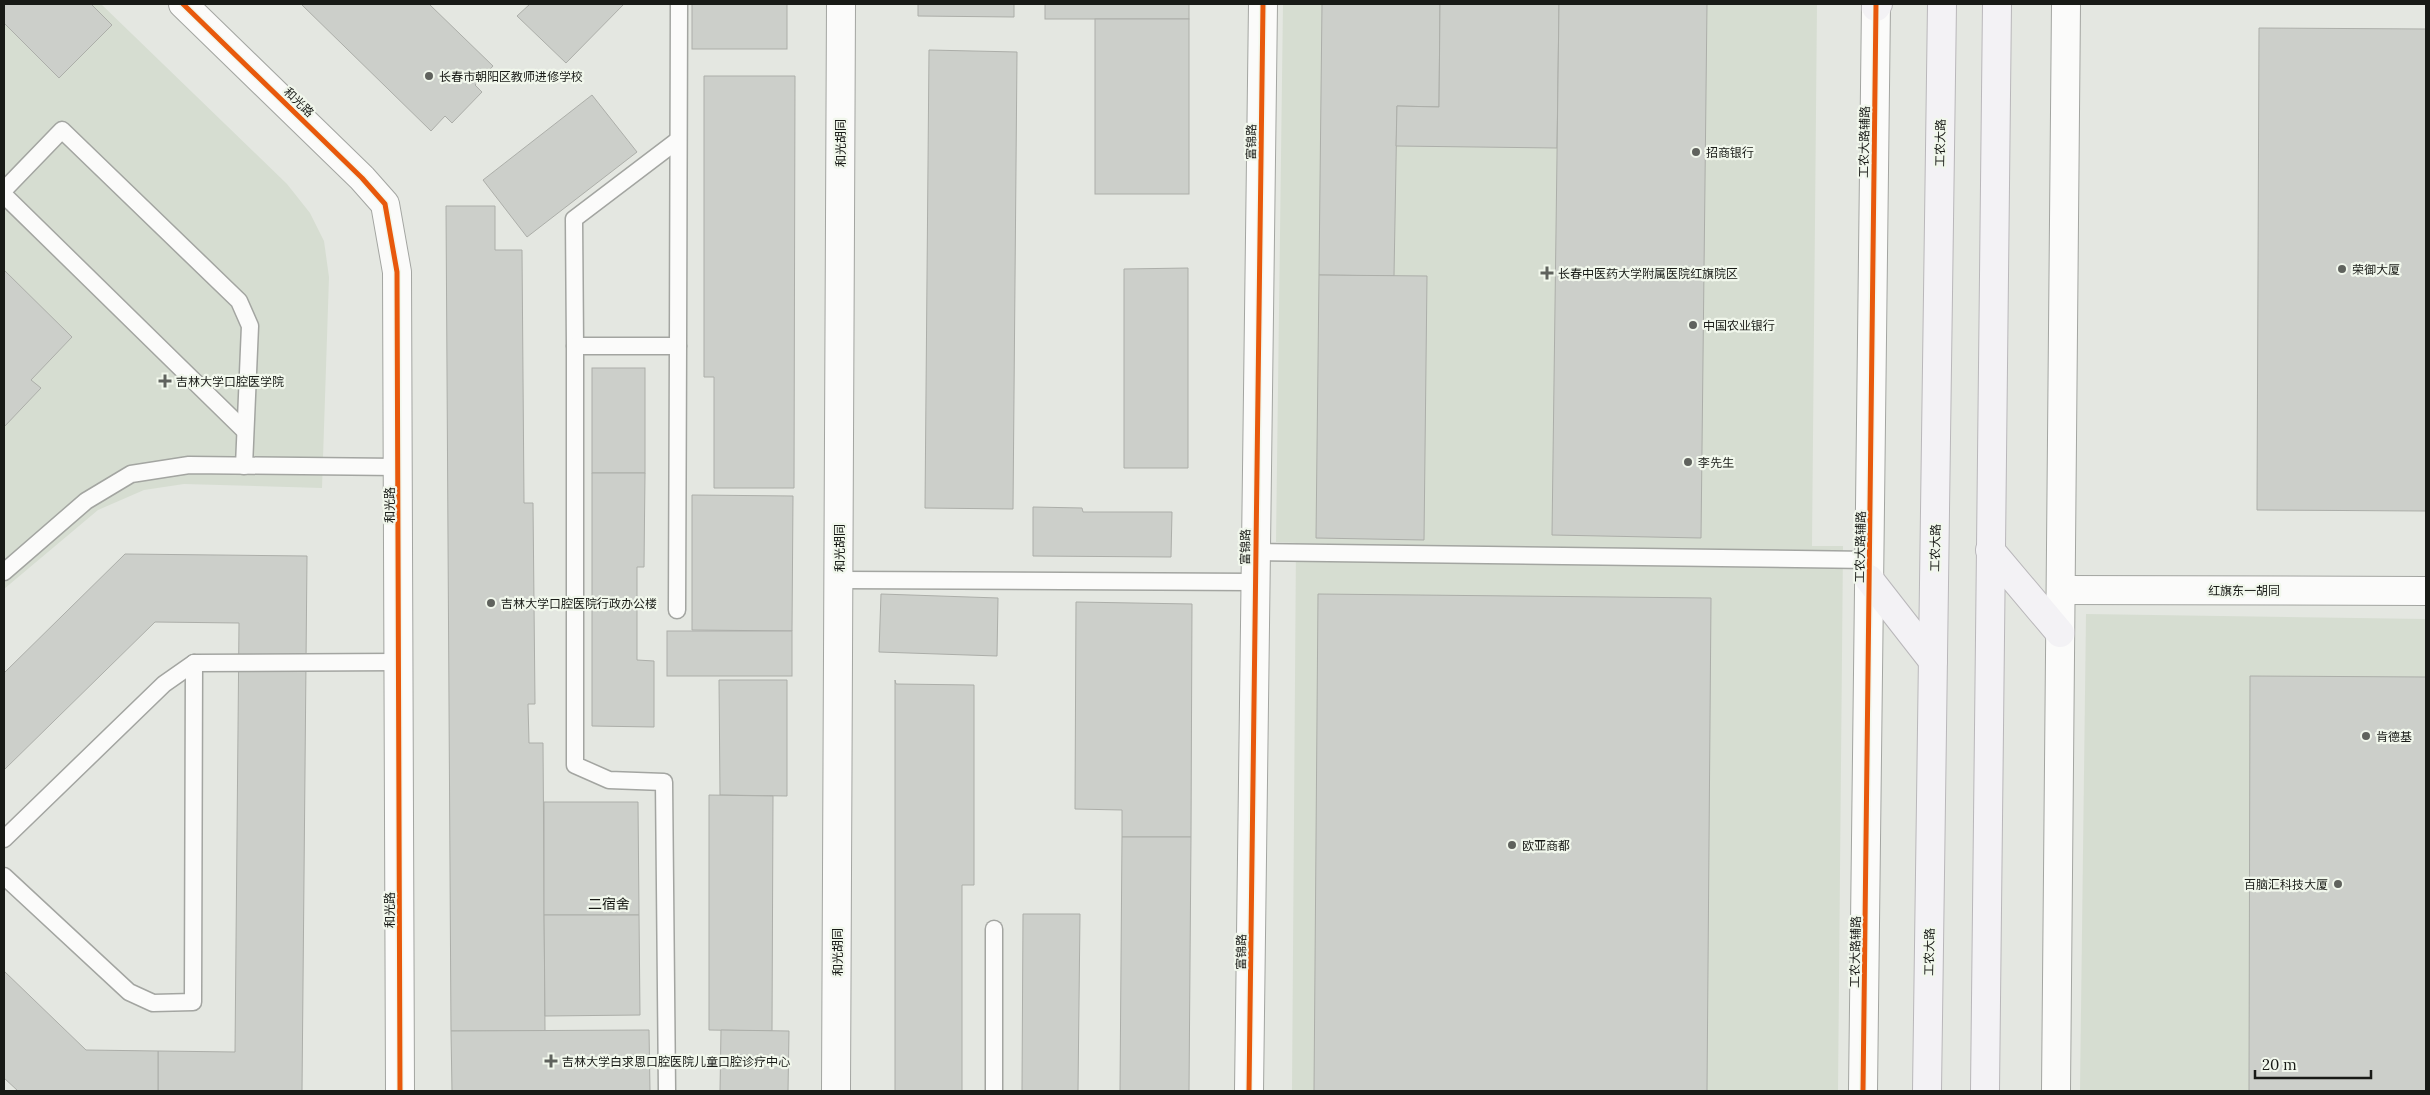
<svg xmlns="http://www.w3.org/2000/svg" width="2430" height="1095" font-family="Lora,'Noto Sans SC',serif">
<rect width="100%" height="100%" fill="#e4e7e1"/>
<!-- built -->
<g fill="#d6ddd1">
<path d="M4 4H101L287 184 310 213 324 241 329 277 322 488 184 484 144 490 98 510 4 589Z"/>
<path d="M1283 4H1817L1812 546H1843L1838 1091H1292L1296 543 1276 542Z"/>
<path d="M2086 614 2426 619V1091H2080Z"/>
</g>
<!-- building -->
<g fill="#cccfca" stroke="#acaea9">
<path d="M4 4H91L112 25 59 78 4 23Z"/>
<path d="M301 4H429L493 66 475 85 482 92 452 123 445 116 431 131Z"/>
<path d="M530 4H624L566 63 517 16Z"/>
<rect x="692" y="4" width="95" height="45"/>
<path d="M918 4H1014V17L918 16Z"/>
<rect x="1045" y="4" width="144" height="15"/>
<path d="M1322 4H1440L1439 107 1397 106 1394 276 1319 275Z"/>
<path d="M1440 4H1559L1557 148 1396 146 1397 106 1439 107Z"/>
<path d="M1559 4H1707L1701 538 1552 535Z"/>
<rect x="1095" y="19" width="94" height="175"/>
<path d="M2259 28 2426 29V511L2257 510Z"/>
<path d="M929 50 1017 52 1013 509 925 508Z"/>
<path d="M704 76H795L794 488H714V377H704Z"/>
<path d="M592 95 637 152 527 237 483 180Z"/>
<path d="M446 206H495V250H522L524 503H533L535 704H528L529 743H543L545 1031H451Z"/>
<path d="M1188 268V468H1124V269Z"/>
<path d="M4 270 72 337 31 380 41 388 4 427Z"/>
<path d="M1319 275 1427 276 1424 540 1316 538Z"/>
<rect x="592" y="368" width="53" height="105"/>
<path d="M592 473H645L644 567H637V660L654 661V727L592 726Z"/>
<path d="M692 495 793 496 792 631 692 630Z"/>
<path d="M1033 507 1082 508 1083 512H1172L1171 557 1033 556Z"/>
<path d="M125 554 307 556 302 1091H158V1051L235 1052 239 623 155 622 4 770V673Z"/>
<path d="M881 594 998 598 997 656 879 652Z"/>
<path d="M1318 594 1711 598 1707 1091H1314Z"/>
<path d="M1076 602 1192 604 1191 837H1122V810L1075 809Z"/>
<rect x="667" y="631" width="125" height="45"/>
<path d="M2250 676 2426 677V1091H2249Z"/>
<path d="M719 680H787V796L720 795Z"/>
<path d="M895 680 896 684 974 685V885H962V1091H895Z"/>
<path d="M709 795 773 796 772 1031 709 1030Z"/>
<path d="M544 802H638L639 915H544Z"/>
<path d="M1122 837H1191L1189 1091H1120Z"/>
<path d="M1023 914H1080L1078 1091H1022Z"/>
<path d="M544 915H639L640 1015 545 1016Z"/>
<path d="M4 971 86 1050 158 1051V1091H18L4 1078Z"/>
<path d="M649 1030 650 1091H452L451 1031Z"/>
<path d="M721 1030 789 1031 788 1091H720Z"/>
</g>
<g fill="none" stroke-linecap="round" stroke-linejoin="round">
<defs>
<g id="lane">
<path d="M4 190 62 130 239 301 250 326 244 466"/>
<path d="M4 195 245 431"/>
<path d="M575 346 574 219 678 140"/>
<path d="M1255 552 1870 560"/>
<path d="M4 572 86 501 131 474 189 465 399 467"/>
<path d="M839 580 1255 582"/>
<path d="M677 610 678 346"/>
<path d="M4 839 164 684 194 663 399 662"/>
<path d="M4 876 129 992 153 1003 193 1002 194 663"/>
<path d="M667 1091 664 782 609 780 575 765V346H678L679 4"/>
<path d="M994 1091V929"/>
</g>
<g id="street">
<path d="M2061 590 2426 591"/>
<path d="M836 1091 841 4"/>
</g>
<g id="secondary">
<path d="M183 4 362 178 385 204 397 272 400 1091"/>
<path d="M1249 1091 1263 4"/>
<path d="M1863 1091 1876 4"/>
<path d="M2056 1091 2066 4"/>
</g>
<g id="primary">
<path d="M1876 7 1878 4"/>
<path d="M1990 550 2060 633"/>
<path d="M1869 579 1933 661"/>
<path d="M1927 1091 1942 4"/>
<path d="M1985 1091 1997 4"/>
</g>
</defs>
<!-- lane casing -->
<use href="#lane" stroke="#a3a5a1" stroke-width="19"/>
<!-- street casing -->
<use href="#street" stroke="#a3a5a1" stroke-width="30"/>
<!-- secondary casing -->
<use href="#secondary" stroke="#a3a5a1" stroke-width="30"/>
<!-- primary casing -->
<use href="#primary" stroke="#b9b7ba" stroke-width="30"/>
<!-- lane -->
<use href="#lane" stroke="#fbfbfa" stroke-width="16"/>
<!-- street -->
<use href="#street" stroke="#fbfbfa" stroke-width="28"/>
<!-- secondary -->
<use href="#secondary" stroke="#fbfbfa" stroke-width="28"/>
<!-- primary -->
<use href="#primary" stroke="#f3f2f5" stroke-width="28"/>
<defs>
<g id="cycleway">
<path d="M183 4 362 178 385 204 397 272 400 1091"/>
<path d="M1249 1091 1263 4"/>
<path d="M1863 1091 1876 4"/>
</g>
</defs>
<!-- cycleway casing -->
<use href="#cycleway" stroke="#f1f7ec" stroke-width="8"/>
<!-- cycleway -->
<use href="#cycleway" stroke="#e8590c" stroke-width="5"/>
</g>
<!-- markers -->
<g fill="#5f625d" stroke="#f1f7ec" stroke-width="2">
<circle cx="429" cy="76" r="5"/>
<circle cx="1696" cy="152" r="5"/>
<circle cx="2342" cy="269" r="5"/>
<path d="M1544.5 265.5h5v5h5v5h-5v5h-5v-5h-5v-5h5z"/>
<circle cx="1693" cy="325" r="5"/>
<path d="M162.5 373.5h5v5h5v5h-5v5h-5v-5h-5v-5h5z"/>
<circle cx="1688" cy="462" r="5"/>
<circle cx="491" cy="603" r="5"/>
<circle cx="2366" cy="736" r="5"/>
<circle cx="1512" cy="845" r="5"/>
<circle cx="2338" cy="884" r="5"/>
<path d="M548.5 1053.5h5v5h5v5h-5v5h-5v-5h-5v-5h5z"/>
</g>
<g text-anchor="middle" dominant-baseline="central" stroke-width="4.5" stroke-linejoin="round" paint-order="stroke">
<!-- poi labels -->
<g font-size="12" fill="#181a16" stroke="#f1f7ec" text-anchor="start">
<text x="439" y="76">长春市朝阳区教师进修学校</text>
<text x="1706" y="152">招商银行</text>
<text x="2352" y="269">荣御大厦</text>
<text x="1558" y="273">长春中医药大学附属医院红旗院区</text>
<text x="1703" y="325">中国农业银行</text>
<text x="176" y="381">吉林大学口腔医学院</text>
<text x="1698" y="462">李先生</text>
<text x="501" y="603">吉林大学口腔医院行政办公楼</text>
<text x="2376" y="736">肯德基</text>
<text x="1522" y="845">欧亚商都</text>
<text x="2328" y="884" text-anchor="end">百脑汇科技大厦</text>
<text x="562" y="1061">吉林大学白求恩口腔医院儿童口腔诊疗中心</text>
</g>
<!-- street labels -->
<g font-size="12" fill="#181a16" stroke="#f1f7ec">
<text transform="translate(299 102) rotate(44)">和光路</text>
<text transform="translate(1251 142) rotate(-89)">富锦路</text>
<text transform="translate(1864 142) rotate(-89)">工农大路辅路</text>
<text transform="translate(840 143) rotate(-90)">和光胡同</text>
<text transform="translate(1940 143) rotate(-89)">工农大路</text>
<text transform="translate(389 505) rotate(-90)">和光路</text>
<text transform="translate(1245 547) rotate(-89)">富锦路</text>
<text transform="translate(1860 547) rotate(-89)">工农大路辅路</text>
<text transform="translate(839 548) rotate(-90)">和光胡同</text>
<text transform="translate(1935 548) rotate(-89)">工农大路</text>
<text x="2244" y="590">红旗东一胡同</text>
<text transform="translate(389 910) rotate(-90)">和光路</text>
<text transform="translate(837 952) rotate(-90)">和光胡同</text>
<text transform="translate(1241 952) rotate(-89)">富锦路</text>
<text transform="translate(1855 952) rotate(-89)">工农大路辅路</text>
<text transform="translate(1929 952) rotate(-89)">工农大路</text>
</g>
<!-- neighbourhood labels -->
<g font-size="14" fill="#181a16" stroke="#f1f7ec">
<text x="609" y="904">二宿舍</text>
</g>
</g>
<!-- border -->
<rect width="2430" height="1095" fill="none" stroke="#181a16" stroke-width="10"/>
<!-- scale -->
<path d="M2255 1070v8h116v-8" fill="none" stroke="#181a16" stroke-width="2.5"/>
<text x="2262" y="1070" font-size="15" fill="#181a16" stroke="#f1f7ec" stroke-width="4" paint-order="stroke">20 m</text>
</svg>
